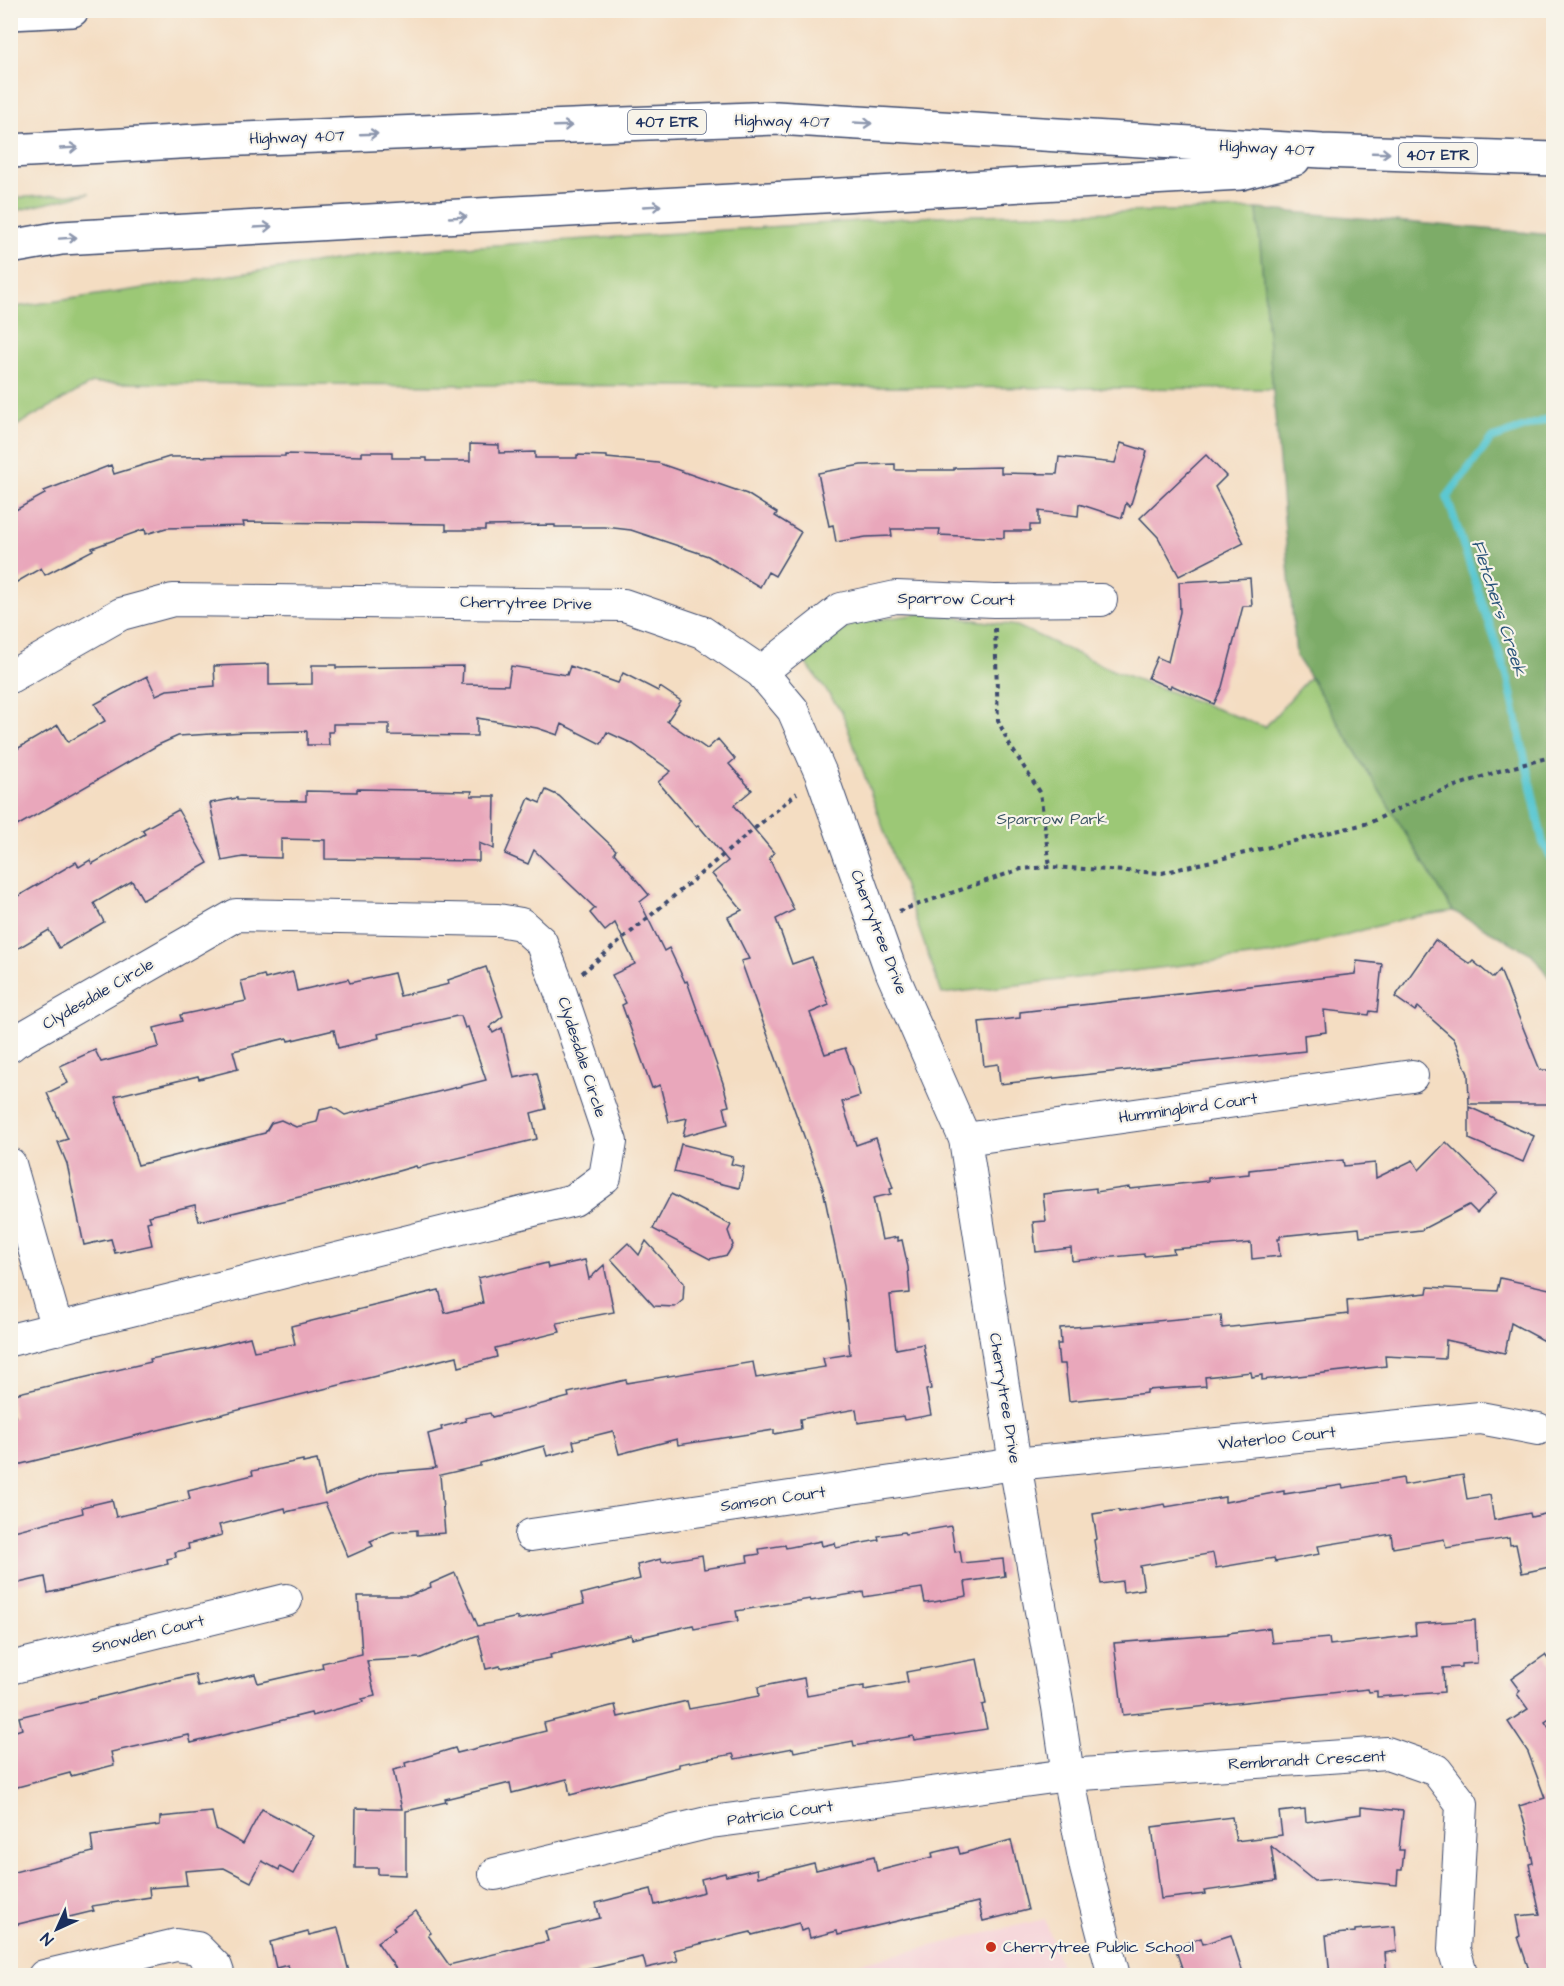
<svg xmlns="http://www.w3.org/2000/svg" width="1564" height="1986" font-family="'Architects Daughter',sans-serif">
<rect width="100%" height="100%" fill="#f7f3e8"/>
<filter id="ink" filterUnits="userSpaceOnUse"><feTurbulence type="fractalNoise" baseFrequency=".0167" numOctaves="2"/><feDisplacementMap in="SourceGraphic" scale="12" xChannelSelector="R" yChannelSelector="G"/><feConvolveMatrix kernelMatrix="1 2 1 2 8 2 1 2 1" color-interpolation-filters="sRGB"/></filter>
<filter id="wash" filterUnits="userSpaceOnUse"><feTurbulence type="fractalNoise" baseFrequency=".008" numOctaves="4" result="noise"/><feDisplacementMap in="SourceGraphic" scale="24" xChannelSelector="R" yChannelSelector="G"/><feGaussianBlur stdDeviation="1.35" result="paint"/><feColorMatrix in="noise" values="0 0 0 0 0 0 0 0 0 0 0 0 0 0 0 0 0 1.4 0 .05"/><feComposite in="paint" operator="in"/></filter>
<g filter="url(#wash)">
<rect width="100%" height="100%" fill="#f4ddc2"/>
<!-- built -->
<path fill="#f6cfd7" d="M1045 1919 1064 1975H809Z"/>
<!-- green -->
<g fill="#9cc876" stroke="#5c7c6a" stroke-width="1.5">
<path d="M90 193 11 212V198Z"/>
<path d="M1257 209 1273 389 92 383 11 429 10 309 16 307 388 252 937 216Z"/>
<path d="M926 613 1017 626 1112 670 1265 727 1310 677 1453 911 1407 918 1275 954 942 994 842 712 803 659 854 623Z"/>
</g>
<!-- forest -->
<path fill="#7dac67" stroke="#4c6e62" stroke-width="1.5" d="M1257 209 1553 235V983L1532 954 1453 911 1310 677 1296 656Z"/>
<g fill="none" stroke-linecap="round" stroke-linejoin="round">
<!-- stream -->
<path stroke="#5bc8d2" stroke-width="8" d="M1554 419H1548L1491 439 1447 497 1508 679 1543 843 1554 862"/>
</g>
<g id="blocks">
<!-- building -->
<g fill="#e9a7bb" fill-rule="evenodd">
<path d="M1121 443 1147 451 1130 507 1126 503 1122 518 1079 504 1078 516 1039 511V525H1030V531H1004V538L939 535 940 529H891L892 536 866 537 836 542 833 525 829 526 818 473 861 465 895 464V470H954V468L1001 467V473L1057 474 1059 457 1115 463Z"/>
<path d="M470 444 499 445V453L535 452V458H577V455L607 456V458L658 463 747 494 777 513 775 516 801 532 775 576 768 572 760 587 708 556 631 530 605 527H555V525L485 526V530H446V524L243 522 244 526 166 528 146 534 145 529 92 548 93 550 45 575 41 568 10 586V513L45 494 44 491 111 465 114 474 169 457 285 456V454L362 456V452H392V458H427V461H470Z"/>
<path d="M1206 455 1226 476 1215 487 1244 543 1179 576 1158 537 1140 518Z"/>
<path d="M1250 578 1252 606H1243L1222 687 1214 704 1171 685 1170 688 1148 678 1157 657 1168 662 1180 612 1179 582Z"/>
<path d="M269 664V685L312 684V665H336V668L463 666 462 684 508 685 511 666 567 675 570 666 618 683 623 673 658 691 660 687 681 701 667 721 707 749 718 739 735 759 729 764 752 790 734 805 774 853 769 858 794 910 776 919 792 964 812 957 829 1005 810 1013 825 1054 845 1048 853 1069 860 1096 842 1102 856 1145 876 1138 893 1188 890 1189 891 1194 873 1198 882 1240 898 1237V1241L902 1240 908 1267 910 1293 890 1295 896 1349 923 1344 931 1389 926 1390 931 1415 904 1420 903 1416 858 1423 856 1409 800 1419 801 1429 774 1434V1430L678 1445 677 1439 619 1454 613 1431 573 1441 575 1449 547 1456 544 1446 480 1463V1466L440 1475 445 1533 417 1535V1530L392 1532 370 1541 373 1546 348 1557 325 1503 286 1512 285 1508 219 1525 222 1535 188 1544 189 1549 175 1552 176 1557 167 1559 168 1564 48 1593 45 1577 10 1585V1532L83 1513 82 1507 112 1500 116 1517 190 1499 188 1491 253 1475 252 1471 303 1460V1463L317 1460 325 1495 379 1473 436 1468 428 1434 442 1430 441 1427 466 1421 465 1418 490 1413 492 1417 569 1397 568 1393 626 1380 627 1383 753 1362 756 1378 825 1367 823 1358 850 1354 843 1286 823 1189 741 961 749 959 728 917 742 910 712 874 728 861 698 825 696 826 658 782 671 771 633 744 607 732 601 744 562 724 558 735 537 728 477 718V736L389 735V724H333V732H328L329 745H307V731L245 732 178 736 158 745 10 830V753L58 725 68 742 105 721 95 704 147 676 156 695 167 690 215 686 214 666Z"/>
<path d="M357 789 472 791 471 796H495L494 849 479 843V861L325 859V840L281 839V858L243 857 222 861 210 803 237 798V800L306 801V791L357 792Z"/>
<path d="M546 790 559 796 616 850 614 853 649 895 640 902 664 951 669 948 685 982 687 981 723 1083 729 1106 724 1107 728 1124 683 1136 687 1118 669 1122 660 1085 652 1088 622 1005 626 1003 612 975 635 964 615 923 605 931 590 913 595 908 534 850 528 864 505 854 529 798 540 803Z"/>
<path d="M178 810 208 863 143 900 132 881 94 903 104 922 59 948 49 930 10 953V901L76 862 79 867 90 860 92 864 145 834 142 830Z"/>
<path d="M1435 940 1470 964 1473 961 1493 978 1500 970 1540 1070H1554V1104H1469L1468 1074 1454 1039 1418 1007 1415 1011 1395 997Z"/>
<path d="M1357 961 1382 964 1377 1012 1370 1011 1369 1015 1324 1010 1326 1032 1304 1035 1305 1051 1000 1084 998 1064 984 1066 979 1022 1020 1018V1012L1355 974Z"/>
<path d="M486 967 503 1016 490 1027 493 1033 502 1028 514 1078 537 1073 546 1109 531 1113 537 1139 417 1168 416 1166 349 1185 199 1221 195 1205 149 1216 151 1221 147 1222 152 1245 115 1253 111 1239 84 1245 67 1164 58 1142 68 1139 47 1093 68 1083 60 1066 95 1050 101 1062 159 1047 154 1028 182 1021 180 1015 246 1001 241 981 264 975 265 979 293 972 297 991 348 979 350 983 394 973 400 996 449 984 448 980ZM457 1016H461L465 1028 468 1027 486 1080 345 1115 333 1107 320 1110 317 1122 296 1127 281 1120 271 1123 265 1133 138 1165 115 1096 198 1076 199 1079 238 1069 233 1051 287 1038 288 1041 334 1030 338 1048 379 1038 378 1034Z"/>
<path d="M1469 1107 1534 1136 1523 1162 1469 1139Z"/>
<path d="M1446 1142 1497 1192 1477 1213 1469 1205 1421 1230 1360 1237 1359 1228 1280 1236V1239H1278L1280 1256 1252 1259 1251 1243 1173 1249 1174 1253 1144 1256V1254L1072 1261 1071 1248 1036 1252 1033 1222 1046 1221 1043 1194 1096 1188V1192L1129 1187 1130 1189 1170 1185 1208 1181V1178L1249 1174V1170L1343 1160 1344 1166 1375 1163 1376 1178 1413 1160 1419 1170Z"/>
<path d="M681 1144 733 1157 731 1164 744 1167 739 1188 674 1172Z"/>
<path d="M671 1194 731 1225 728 1231 733 1245 727 1255 710 1259 653 1229Z"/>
<path d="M646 1241 684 1283 683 1300 675 1307 654 1306 611 1259 628 1243 639 1255Z"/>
<path d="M585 1260 589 1279 604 1265 614 1312 557 1323 560 1332 495 1348 497 1357 459 1367 457 1356 13 1466 10 1455V1418L15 1417 10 1395 151 1362 150 1359 207 1348 250 1337 254 1351 295 1344 291 1326 439 1290 445 1313 483 1303 478 1278 502 1272 503 1274 547 1263 548 1268Z"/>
<path d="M1500 1278 1554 1290V1346L1511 1323 1505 1353 1446 1340 1445 1359 1385 1356 1386 1366 1262 1380V1375L1252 1377 1251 1372 1205 1377 1206 1386 1147 1390V1393L1069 1401 1065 1364H1059L1057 1344H1061L1060 1328 1102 1325V1326L1221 1315 1222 1328 1298 1320 1348 1314 1347 1301 1427 1293 1428 1287 1497 1291Z"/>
<path d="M1463 1475 1467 1499 1490 1495 1494 1520 1530 1513 1531 1517 1554 1512V1566L1522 1573 1516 1544 1510 1545 1509 1538 1446 1548 1444 1539 1393 1548 1391 1534 1318 1546 1320 1554 1275 1562 1274 1558 1216 1568 1213 1553 1140 1566 1144 1589 1123 1592 1122 1581 1101 1584 1094 1540 1097 1539 1093 1514 1119 1510V1512L1165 1504 1166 1507 1225 1497V1502L1284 1491V1494L1342 1485 1343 1488 1403 1478 1404 1485Z"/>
<path d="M951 1526 955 1552 960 1551 962 1563 1003 1559 1005 1576 965 1582 967 1596 934 1602 925 1603 922 1588 864 1597 863 1592 811 1601 810 1599 736 1611 738 1621 694 1629 693 1625 632 1639 631 1635 550 1655 551 1658 500 1668V1666L486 1669 478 1635 421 1658 367 1661 375 1696 362 1699 363 1702 312 1716 311 1713 191 1743 189 1735 111 1752 114 1765 71 1776 70 1773 10 1789V1733L22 1729 19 1717 195 1674 198 1687 255 1674 258 1683 323 1668 322 1663 362 1654 358 1596H409L431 1587 430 1584 455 1573 478 1626 518 1617V1620L584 1604 581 1594 640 1579 637 1565 661 1559 662 1562 702 1555 704 1569 748 1562 747 1556 760 1554 759 1549 785 1545 786 1548 821 1541 822 1546 835 1543 836 1548 879 1540 878 1536 904 1532 905 1534Z"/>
<path d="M1475 1620 1477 1663 1461 1664V1667L1443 1668 1444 1692 1377 1697V1691L1369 1692 1368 1689 1123 1715 1114 1643 1228 1634V1633L1270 1628 1272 1643 1329 1638 1330 1645 1416 1635 1415 1624Z"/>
<path d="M1545 1655 1554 1667V1716L1545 1722 1554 1735V1976H1531L1518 1937 1520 1936 1516 1916 1540 1914 1529 1864 1533 1863 1526 1827 1519 1806 1545 1798 1528 1752 1508 1722 1528 1709 1517 1694 1520 1691 1511 1679Z"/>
<path d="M977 1659 986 1704 982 1705 987 1729 914 1740 913 1736 854 1746 853 1741 794 1752 793 1748 735 1759 733 1754 679 1764V1767L570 1795 567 1779 512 1793 510 1783 445 1799 446 1802 406 1811V1875L378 1874V1868H355L356 1808 402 1809 393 1770 406 1767 405 1763 455 1748 457 1753 546 1731 544 1723 615 1705 618 1717 687 1701 689 1709 759 1696 758 1687 804 1678 807 1696 864 1686V1690L908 1682 906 1672Z"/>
<path d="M1361 1807 1403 1811 1399 1850H1404L1402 1870H1398L1397 1885 1335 1879 1314 1881 1271 1846 1276 1881 1204 1891 1205 1894 1161 1899 1152 1827 1232 1817 1236 1841 1282 1835 1279 1812 1305 1809 1306 1822 1361 1814Z"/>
<path d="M262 1809 314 1836 293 1874 280 1867 279 1870 262 1861 251 1882 224 1868 185 1871 187 1885 149 1888 150 1897 92 1906 94 1911 65 1918 64 1913 10 1926V1873L93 1852 91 1835 160 1825V1817L212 1812 216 1829 243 1844Z"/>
<path d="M1011 1840 1028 1910 983 1921 978 1902 838 1935 837 1931 810 1938 808 1929 801 1931 799 1923 752 1935 751 1932 674 1950 678 1961 646 1968 643 1957 577 1972 578 1976H401L377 1942 395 1930 393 1927 416 1911 431 1933 428 1935 449 1965 548 1941 545 1931 600 1918 596 1903 651 1889 655 1905 704 1892 701 1879 725 1873 726 1876 757 1869 758 1877 814 1863 816 1870 874 1856 877 1871 933 1857 932 1853 958 1847 960 1854Z"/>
<path d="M1395 1926 1397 1951 1385 1953 1387 1976H1330L1326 1935 1355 1932V1930Z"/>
<path d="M338 1928 349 1972 336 1976H291L288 1965 276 1968 270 1942 308 1932 309 1935Z"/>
<path d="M1231 1935 1244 1976H1190L1188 1970 1183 1971 1175 1947 1201 1938 1203 1944Z"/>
</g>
</g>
</g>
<g filter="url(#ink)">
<use href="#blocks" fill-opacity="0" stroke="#3c496d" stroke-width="1.5"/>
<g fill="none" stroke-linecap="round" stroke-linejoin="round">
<defs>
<g id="minor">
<path d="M761 672 841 609 896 597 994 601 1101 600"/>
<path d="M10 677 121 614 173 600 624 605 702 632 761 672 793 710 821 774 889 966 965 1139 1015 1464 1058 1707 1068 1775 1086 1868 1114 1976"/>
<path d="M10 1046 15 1042 236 915 498 920 521 924 541 942 560 991 611 1142 605 1177 574 1200 10 1340"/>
<path d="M965 1139 1412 1076"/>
<path d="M10 1164 57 1329"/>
<path d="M531 1535 1015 1464 1480 1418 1538 1429"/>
<path d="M10 1668 286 1600"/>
<path d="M495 1874 711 1822 1068 1775 1387 1753 1436 1770 1462 1804 1454 1949 1462 1976"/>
<path d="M44 1976 176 1945 197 1948 216 1967 219 1976"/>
</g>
<g id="motorway">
<path d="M10 13 72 10"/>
<path d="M10 151 216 140 776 118 1322 151 1554 159"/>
<path d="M10 247 61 238 1241 173 1294 159"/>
</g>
</defs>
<!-- minor casing -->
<use href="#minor" stroke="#3c496d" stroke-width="34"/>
<!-- motorway casing -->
<use href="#motorway" stroke="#3c496d" stroke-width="36"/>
<!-- path -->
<g stroke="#3c496d" stroke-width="4" stroke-dasharray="4.5 4.5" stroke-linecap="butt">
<path d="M995 628 998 720 1009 744 1040 792 1050 867"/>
<path d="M899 911 1021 869 1050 867 1162 873 1369 823 1421 798 1499 771 1554 756"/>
<path d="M582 973 797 793"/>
</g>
<!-- minor -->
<use href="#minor" stroke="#fff" stroke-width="32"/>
<!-- motorway -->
<use href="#motorway" stroke="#fff" stroke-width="33"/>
</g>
<!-- one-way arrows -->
<defs><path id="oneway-shaft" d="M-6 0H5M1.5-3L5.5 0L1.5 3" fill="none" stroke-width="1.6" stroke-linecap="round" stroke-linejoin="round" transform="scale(1.5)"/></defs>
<g stroke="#8d97ae">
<use href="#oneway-shaft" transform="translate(863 123) rotate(3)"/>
<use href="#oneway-shaft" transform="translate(563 126) rotate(-2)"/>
<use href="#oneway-shaft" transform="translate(369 134) rotate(-2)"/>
<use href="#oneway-shaft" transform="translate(69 148) rotate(-3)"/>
<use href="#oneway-shaft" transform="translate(1381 153) rotate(2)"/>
<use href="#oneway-shaft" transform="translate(652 206) rotate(-3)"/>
<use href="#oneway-shaft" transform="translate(458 217) rotate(-3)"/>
<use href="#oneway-shaft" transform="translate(263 227) rotate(-3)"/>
<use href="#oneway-shaft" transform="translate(68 238) rotate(-4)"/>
</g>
</g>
<!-- markers -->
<circle fill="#c8321e" stroke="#f7f3e8" stroke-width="2" cx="991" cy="1947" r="6"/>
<g text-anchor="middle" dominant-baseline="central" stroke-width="4.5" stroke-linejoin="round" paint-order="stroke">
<!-- shield labels -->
<g fill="#f7f3e8" stroke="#5d6a87" stroke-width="1.5">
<rect x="628" y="110" width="78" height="24" rx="4.5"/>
<rect x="1399" y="143" width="78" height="24" rx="4.5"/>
</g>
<g font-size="15" font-weight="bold" fill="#1b2f5e">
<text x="667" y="122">407 ETR</text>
<text x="1438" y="155">407 ETR</text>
</g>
<!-- street labels -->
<g font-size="16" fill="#1b2f5e" stroke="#f7f3e8">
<text transform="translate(782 121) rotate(1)">Highway 407</text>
<text transform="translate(297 137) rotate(-2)">Highway 407</text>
<text transform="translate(1267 148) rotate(3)">Highway 407</text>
<text transform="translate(956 599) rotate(1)">Sparrow Court</text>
<text transform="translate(526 603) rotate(1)">Cherrytree Drive</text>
<text transform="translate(879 932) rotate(69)">Cherrytree Drive</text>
<text transform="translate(98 994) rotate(-30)">Clydesdale Circle</text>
<text transform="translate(582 1057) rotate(72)">Clydesdale Circle</text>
<text transform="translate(1188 1108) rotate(-8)">Hummingbird Court</text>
<text transform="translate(1005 1398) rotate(81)">Cherrytree Drive</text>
<text transform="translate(1277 1438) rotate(-6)">Waterloo Court</text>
<text transform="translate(773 1499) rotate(-8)">Samson Court</text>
<text transform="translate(148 1634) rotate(-14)">Snowden Court</text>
<text transform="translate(1307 1760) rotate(-3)">Rembrandt Crescent</text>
<text transform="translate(780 1813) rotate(-8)">Patricia Court</text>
</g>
<!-- park labels -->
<g font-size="16" fill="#3b5564" stroke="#f7f3e8">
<text x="1052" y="819">Sparrow Park</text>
</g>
<!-- poi labels -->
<g font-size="16" fill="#1b2f5e" stroke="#f7f3e8" text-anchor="start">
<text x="1003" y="1947">Cherrytree Public School</text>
</g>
<!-- water labels -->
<g font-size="18" font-style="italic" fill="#2b557b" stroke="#f7f3e8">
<text transform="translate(1499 608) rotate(72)">Fletchers Creek</text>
</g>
</g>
<!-- margin -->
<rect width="1564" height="1986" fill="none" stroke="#f7f3e8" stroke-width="36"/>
<!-- north arrow -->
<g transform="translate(57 1929) rotate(225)" stroke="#f7f3e8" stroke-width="4.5" paint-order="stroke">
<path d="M0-4.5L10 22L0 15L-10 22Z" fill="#1b2f5e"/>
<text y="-9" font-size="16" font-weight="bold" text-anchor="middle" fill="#1b2f5e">N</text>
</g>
</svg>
